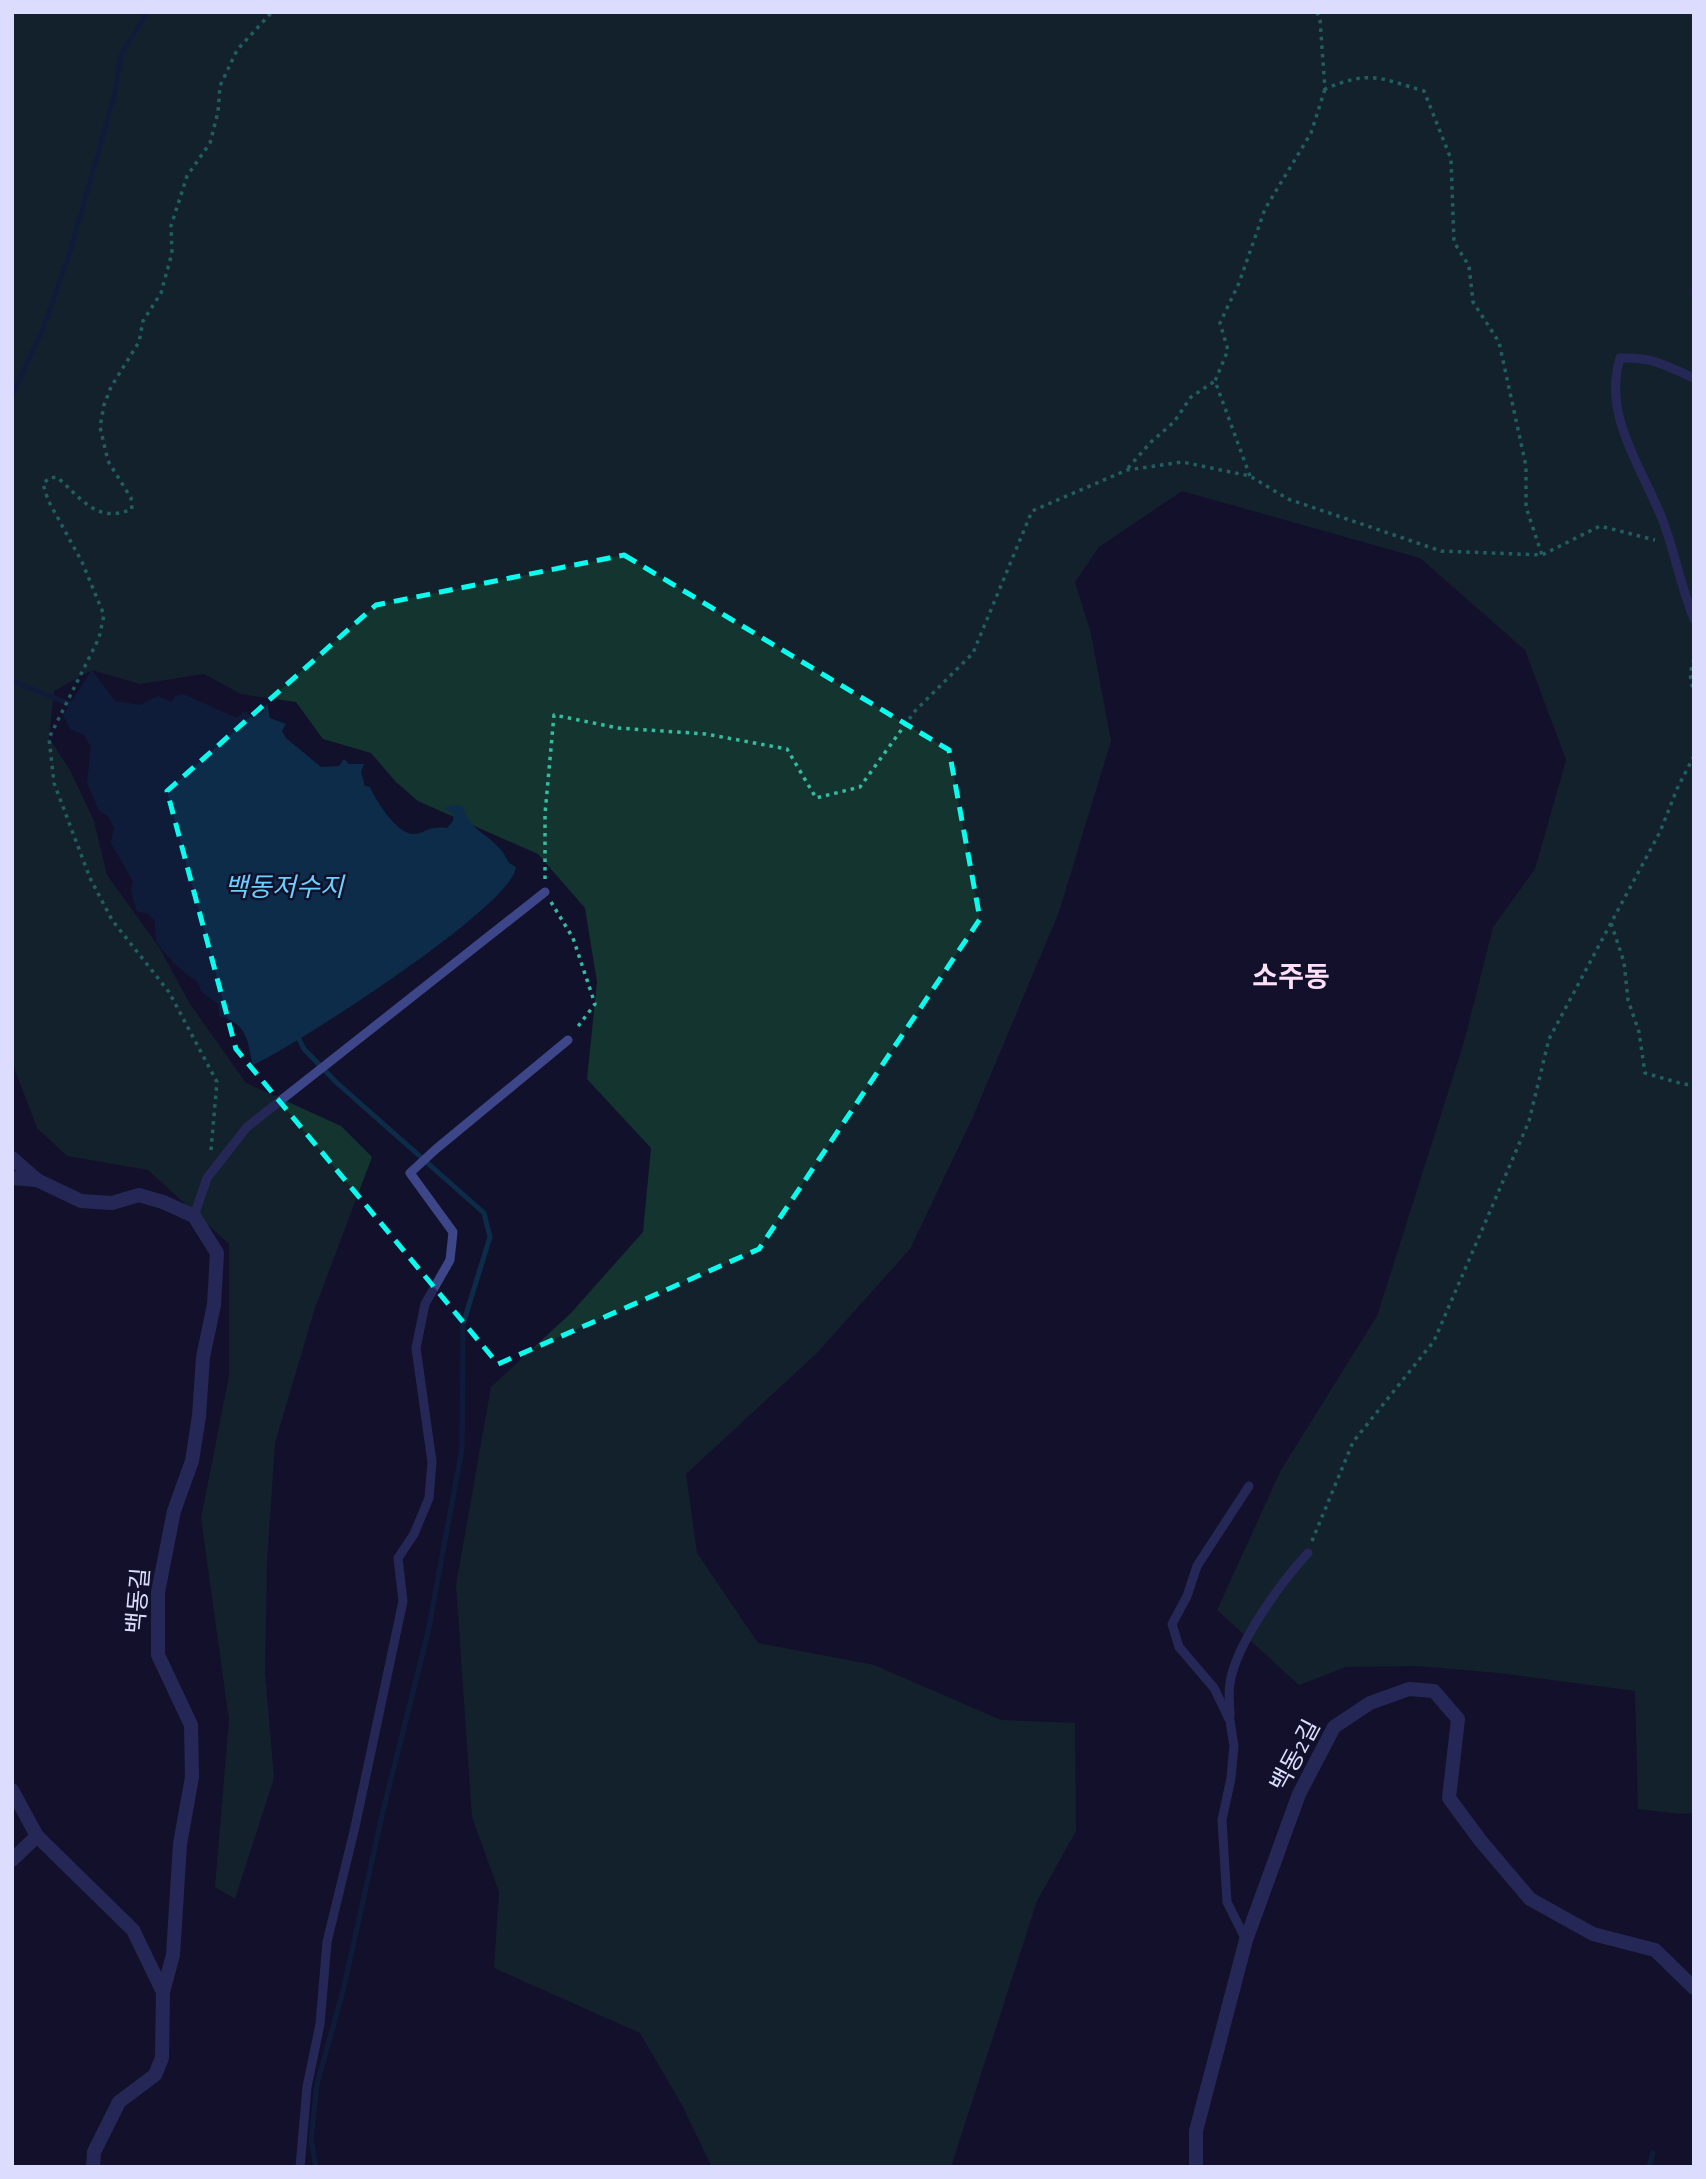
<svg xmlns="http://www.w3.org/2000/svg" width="1706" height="2179" font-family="'Alegreya Sans','Noto Sans KR',sans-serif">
<rect width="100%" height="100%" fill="#12112b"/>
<!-- green -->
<path fill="#14352f" d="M12 12H1694V1813L1681 1814 1638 1809 1635 1691 1499 1673 1417 1666 1346 1667 1299 1685 1217 1610 1281 1470 1377 1316 1464 1042 1493 927 1535 869 1566 760 1525 650 1420 558 1182 491 1099 547 1075 582 1091 634 1111 741 1059 912 972 1119 910 1249 816 1354 686 1474 697 1553 758 1643 874 1665 1001 1720 1075 1723 1076 1831 1037 1901 951 2167H712L682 2105 640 2033 494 1968 499 1892 472 1817 456 1585 491 1387 571 1313 643 1232 651 1148 587 1079 597 982 585 908 538 854 418 801 396 782 371 753 323 739 296 702 241 694 204 674 140 684 92 670 54 691 49 738 70 770 94 821 107 875 159 947 190 1004 246 1083 341 1126 372 1157 315 1308 275 1443 267 1563 265 1672 274 1778 235 1899 215 1887 229 1720 201 1518 229 1376V1244L148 1170 67 1156 37 1128 12 1062Z"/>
<!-- water -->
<path fill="#0c2c49" d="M92 670 115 701 140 705 158 696 172 702 175 696 183 694 237 718 245 711 253 718 263 712 267 703 270 718 286 724 282 731 286 738 321 767 339 766 344 759 349 764H364L361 772 365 786 370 787C376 801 398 836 415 834 428 832 428 826 447 828L453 821 454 815 444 808 454 805 463 806C469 834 496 834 509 863L516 867C513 906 295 1046 253 1065 247 1040 248 1024 219 1016L218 1004 202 992 196 980C186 976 164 954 158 944 155 936 155 929 155 921L148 914 137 911 131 891 133 881 111 843 114 828 108 816 99 811 87 783 91 747 84 735 70 729 63 715Z"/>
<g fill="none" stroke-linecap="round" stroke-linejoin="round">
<!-- stream -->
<g stroke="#0c2c49" stroke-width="5">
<path d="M12 395 43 329 71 249 115 93 121 55 147 12"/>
<path d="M12 681 77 707"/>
<path d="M297 1035 304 1049 336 1082 484 1213 490 1237 463 1324 462 1449 428 1632 383 1811 343 1991 317 2084 311 2139 316 2167"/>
<path d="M1649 2167 1653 2153"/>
</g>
<!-- path -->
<g stroke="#33bc9f" stroke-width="3.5" stroke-dasharray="3.5 5" stroke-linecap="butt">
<path d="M1317 12 1320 20 1325 89C1370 70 1380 78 1424 91L1451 159 1454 242 1469 266 1473 302 1499 342 1526 466V507L1542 555"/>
<path d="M1128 468 1151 442 1174 422 1191 397 1215 381"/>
<path d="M1250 476 1215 381 1228 350 1220 323 1239 283 1265 209 1311 133 1325 89"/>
<path d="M1694 659 1690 674 1694 695"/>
<path d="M1694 756 1677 789 1660 832 1611 923 1624 962 1628 1000 1639 1032 1645 1073 1683 1084 1694 1085"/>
<path d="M545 879V814L554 715 618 728 706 734 787 749 816 798 860 787 915 711 973 653 1032 511 1127 470 1182 462 1250 476 1288 499 1441 551 1542 555 1600 526 1655 540"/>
<path d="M551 902 573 938 595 1004 576 1029"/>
<path d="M211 1150 217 1082 169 992 112 920 90 878 54 783 49 738 99 638 104 615 82 562 48 500 43 484 49 478 57 477C82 499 97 524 132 509L131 498 108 461 100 427 104 405 111 387 139 342 143 321 161 293 172 253 171 226 187 176 210 143 218 112 220 86 237 50 272 12"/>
<path d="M1312 1541 1353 1442 1434 1341 1529 1121 1549 1039 1611 923"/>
</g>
<!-- lane -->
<g stroke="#3d4689" stroke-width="9">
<path d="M1694 378C1663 365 1655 357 1620 358 1602 416 1643 469 1663 521 1675 553 1681 587 1694 619"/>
<path d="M194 1216 207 1178 247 1127 545 892"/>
<path d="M1230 1716C1230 1705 1228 1694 1230 1683 1236 1644 1281 1582 1308 1553"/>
<path d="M1246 1940 1227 1902 1222 1820 1231 1778 1234 1746 1230 1721 1214 1688 1179 1647 1172 1624 1187 1596 1197 1566 1249 1486"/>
<path d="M300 2167 307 2087 320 2024 327 1942 355 1827 403 1601 398 1558 414 1534 429 1498 432 1462 416 1348 425 1304 450 1260 453 1232 410 1173 436 1149 568 1040"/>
</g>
<!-- street -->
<g stroke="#3d4689" stroke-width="14">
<path d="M12 1158 37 1180 81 1201 112 1203 139 1195 163 1202 194 1216 217 1253 214 1305 203 1357 199 1416 192 1461 174 1511 158 1592V1655L191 1725 192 1777 180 1844 173 1955 163 1992 162 2058 155 2075 119 2102 94 2152 93 2167"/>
<path d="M12 1178 37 1180"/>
<path d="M12 1790 37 1836 133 1930 163 1992"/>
<path d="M12 1860 37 1836"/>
<path d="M1196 2167V2131L1246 1940 1299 1794 1334 1727 1370 1703 1409 1689 1434 1691 1458 1719 1449 1798 1480 1840 1530 1899 1593 1934 1655 1950 1694 1988"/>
</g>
</g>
<!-- wall -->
<path fill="#2d2b58" d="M1694 280V296L1689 294Z"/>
<!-- marked area -->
<path d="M0 0H1706V2179H0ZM624 555 949 750 980 919 759 1249 498 1364 236 1049 167 791 376 605Z" fill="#12112b" fill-opacity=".55" fill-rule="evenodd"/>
<path fill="none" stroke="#0bfbef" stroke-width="5" stroke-dasharray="14 9" stroke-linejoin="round" d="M624 555 949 750 980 919 759 1249 498 1364 236 1049 167 791 376 605Z"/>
<g text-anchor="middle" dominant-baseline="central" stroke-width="5" stroke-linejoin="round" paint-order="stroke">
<!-- street labels -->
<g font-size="24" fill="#dcddfe" stroke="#12112b">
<text transform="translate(139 1601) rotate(-85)">백동길</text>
<text transform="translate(1296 1756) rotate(-62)">백동2길</text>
</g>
<!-- water labels -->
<g font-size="26" font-style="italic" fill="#6bd0fd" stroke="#12112b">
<text x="284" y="888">백동저수지</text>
</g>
<!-- quarter labels -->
<g font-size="28" font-weight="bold" fill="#ffdef8" stroke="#12112b">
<text x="1291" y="978">소주동</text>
</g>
</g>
<!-- border -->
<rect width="1706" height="2179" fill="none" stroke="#dcddfe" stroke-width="28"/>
</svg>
